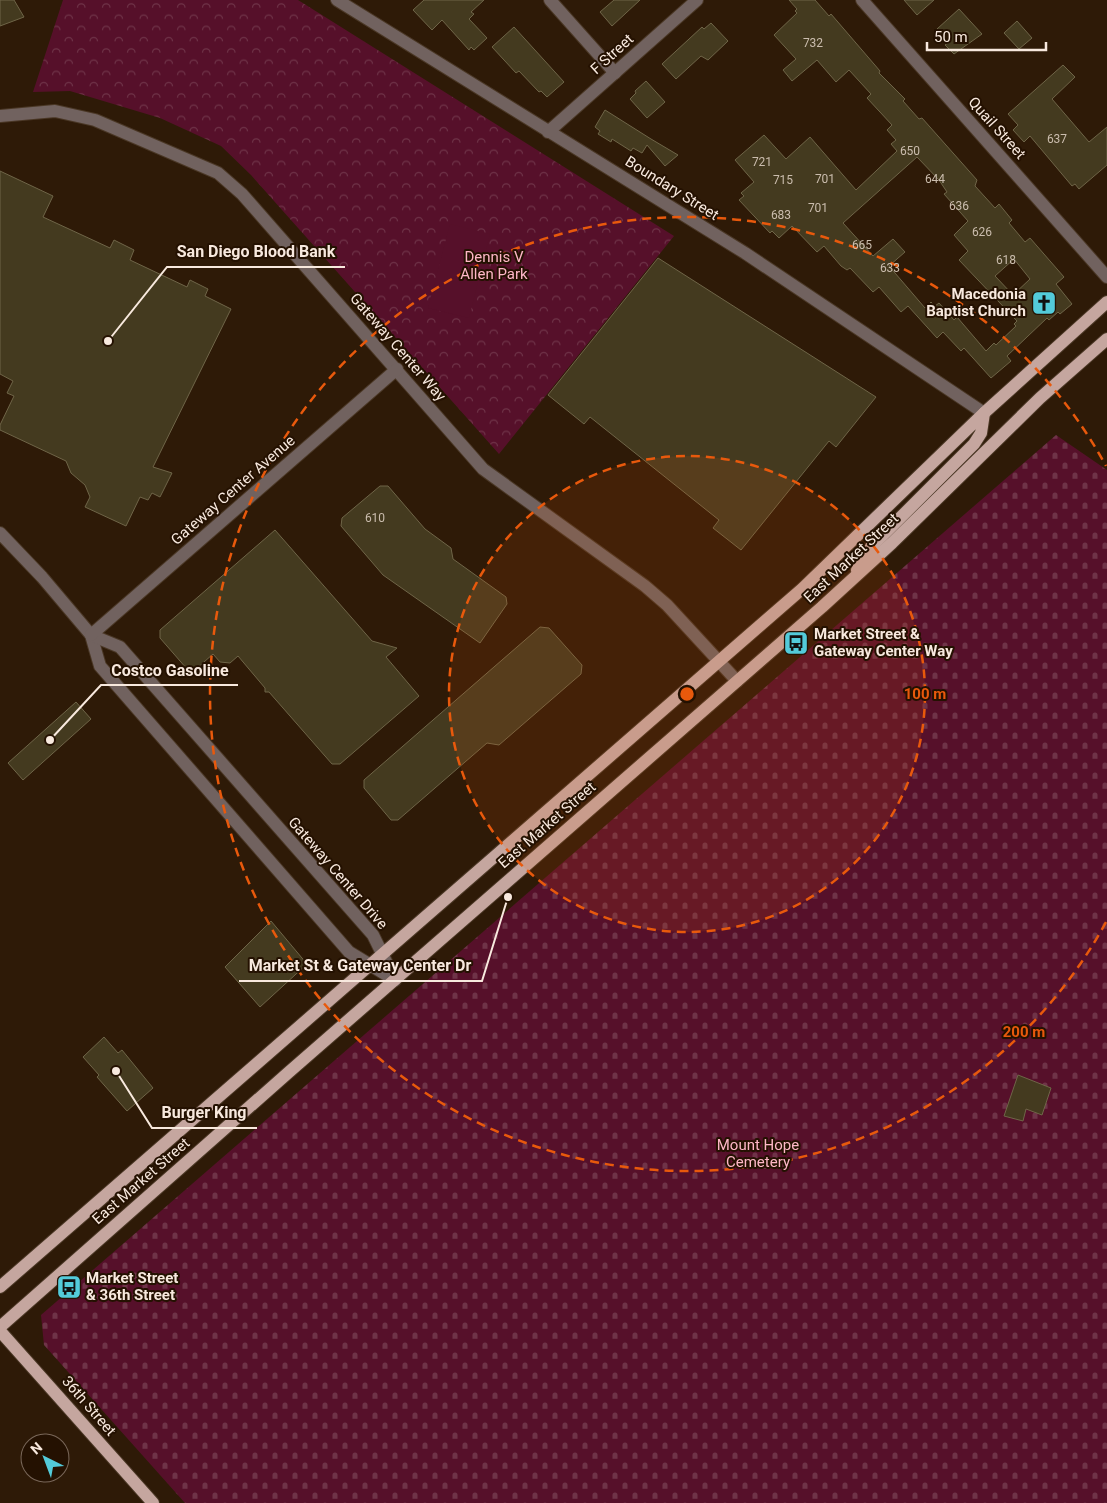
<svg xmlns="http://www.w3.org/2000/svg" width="1107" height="1503" font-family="Roboto,sans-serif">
<defs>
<pattern id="cemetery-stones" width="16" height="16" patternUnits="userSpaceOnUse" patternTransform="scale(1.25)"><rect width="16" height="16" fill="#56102a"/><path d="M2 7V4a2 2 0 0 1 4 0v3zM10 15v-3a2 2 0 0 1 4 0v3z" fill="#6f3348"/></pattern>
<pattern id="park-crowns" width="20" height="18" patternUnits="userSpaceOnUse" patternTransform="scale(1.25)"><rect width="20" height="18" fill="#56102a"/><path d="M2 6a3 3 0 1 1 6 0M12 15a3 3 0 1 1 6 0" fill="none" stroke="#6f3348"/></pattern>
</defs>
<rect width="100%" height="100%" fill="#2e1a07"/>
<!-- cemetery -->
<path fill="url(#cemetery-stones)" d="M1056 435 1107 470V1503H185L44 1345 41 1315Z"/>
<!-- park -->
<path fill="url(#park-crowns)" d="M63 0H298L674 236 499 454 251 175 221 146 160 118 70 91 33 92Z"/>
<!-- garden -->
<path fill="#56102a" d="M450 224 490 234 469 318 428 308Z"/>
<!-- building -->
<g fill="#443a1f" stroke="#6f6548" fill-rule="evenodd">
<path d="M0 0H14L24 17 0 26Z"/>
<path d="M424 0H484L471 12 474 14 469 19 487 38 474 50 471 47 469 50 442 20 432 30 413 10Z"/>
<path d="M614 0H640L612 26 600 12Z"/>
<path d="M789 0H815L829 16 831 14 880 71 879 73 905 99 903 101 919 119 922 118 977 180 975 186 995 208 999 204 1012 220 1009 223 1025 242 1030 238 1064 277 1056 284 1072 304 1060 314 1058 312 1049 320 1047 318 1007 356 1011 361 991 378 964 348 961 351 943 332 937 338 908 306 901 312 879 287 873 292 850 268 847 270 841 266 824 246 817 252 792 226 779 238 772 231 770 233 739 200 744 196 741 193 754 182 735 160 764 135 786 159 810 137 856 190 897 151 891 144 896 140 887 130 892 125 867 98 871 94 849 70 836 82 817 60 792 81 783 70 796 59 774 35 797 13 795 11 797 9ZM917 157 939 180 947 192 944 194 968 221 954 235 968 251 959 260 1017 321 1014 324 1016 326 996 345 994 343 986 351 957 317 954 320 939 303 935 306 931 302 925 308 889 266 905 252 893 239 873 256 843 223ZM1014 259 1030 279 1013 295 995 276Z"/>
<path d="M904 0H934L917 15Z"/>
<path d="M959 9 982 34 954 54 945 45 949 42 937 29Z"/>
<path d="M1017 21 1032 38 1019 49 1004 33Z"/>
<path d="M711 23 728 41 708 60 701 56 676 79 662 64 702 27 704 29Z"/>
<path d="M514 27 564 82 547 97 541 91 539 92 519 71 516 73 492 47Z"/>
<path d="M1063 65 1075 77 1052 99 1089 142 1107 127V165L1079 189 1075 184 1072 186 1030 136 1024 142 1013 130 1018 125 1008 114Z"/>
<path d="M646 81 665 102 647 118 630 99 636 93 635 91Z"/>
<path d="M605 110 651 139 678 155 665 166 647 145 642 153 633 148 631 151 612 139 611 142 598 134 600 131 595 127Z"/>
<path d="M0 171 53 196 43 217 110 248 114 240 134 250 130 260 187 287 190 280 208 289 205 296 231 309 153 467 172 473 160 497 152 493 148 500 140 497 126 526 85 507 90 497 85 485 71 473 66 461 0 430V425L14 396 7 393 13 381 0 374Z"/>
<path d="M658 258 876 397 836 447 829 441 741 550 713 528 719 520 590 417 584 424 548 395Z"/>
<path d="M380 486H388L425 529 451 548 453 559 506 597 507 604 480 643 383 575 341 526 342 518Z"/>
<path d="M275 530 372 641 397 648 386 657 419 696 340 764H332L269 692H265V688L238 656 230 663 220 662 213 654 195 670 187 669 160 638V630Z"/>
<path d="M540 627 549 628 582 665 581 674 499 745 487 743 398 820H391L364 788V780Z"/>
<path d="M76 702 91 719 23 780 8 763Z"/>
<path d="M271 921 307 964 260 1007 225 967Z"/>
<path d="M104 1037 118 1053 122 1050 153 1088 127 1111 97 1077 99 1075 83 1057Z"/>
<path d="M1018 1075 1051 1088 1042 1115 1026 1109 1023 1121 1004 1116Z"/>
</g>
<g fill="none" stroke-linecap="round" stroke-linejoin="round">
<defs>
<g id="minor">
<path d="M337 0 745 253 984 413"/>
<path d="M550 0 615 73"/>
<path d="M862 0 1107 277"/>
<path d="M0 116 55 111 95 120 218 173 242 194 483 469 645 586 667 605 737 681"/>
<path d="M548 132 697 0"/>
<path d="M0 533 42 577 91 635 100 666 349 952 395 980"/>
<path d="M91 635 120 647 373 935 395 980"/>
<path d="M91 635 397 369"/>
</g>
<g id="major">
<path d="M857 570 871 547 974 444 981 433 984 413"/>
<path d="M0 1287 802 589 984 413 1107 302"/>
<path d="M0 1327 289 1072 822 607 892 543 1040 398 1107 339"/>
<path d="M0 1331 153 1503"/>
</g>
</defs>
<!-- minor casing -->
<use href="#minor" stroke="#4a3725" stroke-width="14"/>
<!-- major casing -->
<use href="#major" stroke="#4a3725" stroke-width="14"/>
<!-- minor -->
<use href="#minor" stroke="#71625f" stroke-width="12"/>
<!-- major -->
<use href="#major" stroke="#c5a69f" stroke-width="12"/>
</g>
<!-- distance rings -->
<circle cx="687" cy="694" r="238" fill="#e8590c" fill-opacity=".12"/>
<g fill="none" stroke="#e8590c" stroke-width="2.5" stroke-dasharray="9 6">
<circle cx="687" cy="694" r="238"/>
<path d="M1106 922A477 477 0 1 1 1106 466"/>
</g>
<!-- icons -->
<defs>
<symbol id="church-square" viewBox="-11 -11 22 22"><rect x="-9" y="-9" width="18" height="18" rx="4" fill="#53cbda" stroke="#241101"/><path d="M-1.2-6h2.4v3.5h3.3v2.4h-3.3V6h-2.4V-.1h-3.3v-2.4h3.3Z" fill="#111"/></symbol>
<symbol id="bus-square" viewBox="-11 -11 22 22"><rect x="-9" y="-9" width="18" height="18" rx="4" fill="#53cbda" stroke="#241101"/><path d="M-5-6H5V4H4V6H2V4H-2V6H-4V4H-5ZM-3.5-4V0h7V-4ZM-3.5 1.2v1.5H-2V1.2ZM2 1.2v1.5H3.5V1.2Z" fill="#111"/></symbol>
</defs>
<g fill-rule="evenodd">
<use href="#church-square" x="1030" y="289" width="28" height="28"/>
<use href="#bus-square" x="782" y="629" width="28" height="28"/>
<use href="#bus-square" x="55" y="1273" width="28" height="28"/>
</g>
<g text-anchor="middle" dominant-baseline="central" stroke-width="4" stroke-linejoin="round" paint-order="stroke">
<!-- number labels -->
<g font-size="12" fill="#cbbdae">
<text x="813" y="43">732</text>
<text x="1057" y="139">637</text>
<text x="910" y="151">650</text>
<text x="762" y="162">721</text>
<text x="825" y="179">701</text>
<text x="935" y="179">644</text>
<text x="783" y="180">715</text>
<text x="959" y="206">636</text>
<text x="818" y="208">701</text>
<text x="781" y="215">683</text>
<text x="982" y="232">626</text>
<text x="862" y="245">665</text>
<text x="1006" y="260">618</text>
<text x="890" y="268">633</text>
<text x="375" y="518">610</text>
</g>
<!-- street labels -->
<g font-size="15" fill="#f8e9de" stroke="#241101">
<text transform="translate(612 54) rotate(-42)">F Street</text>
<text transform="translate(997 128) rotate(48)">Quail Street</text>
<text transform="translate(672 188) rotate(32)">Boundary Street</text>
<text transform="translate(398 347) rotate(49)">Gateway Center Way</text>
<text transform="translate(233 490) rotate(-41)">Gateway Center Avenue</text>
<text transform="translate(851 558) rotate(-43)">East Market Street</text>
<text transform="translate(547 825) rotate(-41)">East Market Street</text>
<text transform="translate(338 873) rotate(49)">Gateway Center Drive</text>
<text transform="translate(141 1181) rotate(-41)">East Market Street</text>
<text transform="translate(89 1406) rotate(49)">36th Street</text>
</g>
<!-- park labels -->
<g font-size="15" fill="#feb7c7" stroke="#241101">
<text x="494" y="257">Dennis V<tspan x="494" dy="17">Allen Park</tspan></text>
<text x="758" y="1145">Mount Hope<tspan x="758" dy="17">Cemetery</tspan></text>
</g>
<!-- poi labels -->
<g font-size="15" font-weight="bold" fill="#f8e9de" stroke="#241101" text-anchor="start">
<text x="1026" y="294" text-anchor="end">Macedonia<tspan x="1026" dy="17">Baptist Church</tspan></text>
<text x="814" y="634">Market Street &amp;<tspan x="814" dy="17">Gateway Center Way</tspan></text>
<text x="86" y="1278">Market Street<tspan x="86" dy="17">&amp; 36th Street</tspan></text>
</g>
</g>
<circle cx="687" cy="694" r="8" fill="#e8590c" stroke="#241101" stroke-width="2.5"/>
<g font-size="15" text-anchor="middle" font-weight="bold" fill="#e8590c" stroke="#241101" stroke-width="4" stroke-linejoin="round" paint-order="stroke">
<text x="925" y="699">100 m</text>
<text x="1024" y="1037">200 m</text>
</g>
<!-- callouts -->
<path fill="none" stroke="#f8e9de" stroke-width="2" d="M108 341L167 267H345M50 740L101 685H238M508 897L482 981H239M116 1071L152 1128H257"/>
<g fill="#f8e9de" stroke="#241101" stroke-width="2">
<circle cx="108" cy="341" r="5"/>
<circle cx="50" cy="740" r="5"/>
<circle cx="508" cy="897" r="5"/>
<circle cx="116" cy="1071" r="5"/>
</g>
<g font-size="16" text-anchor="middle" font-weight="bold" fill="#f8e9de" stroke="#241101" stroke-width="4" stroke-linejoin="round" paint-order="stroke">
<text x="256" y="257">San Diego Blood Bank</text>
<text x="170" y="676">Costco Gasoline</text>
<text x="360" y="971">Market St &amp; Gateway Center Dr</text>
<text x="204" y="1118">Burger King</text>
</g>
<!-- north arrow -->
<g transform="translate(45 1458) rotate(318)"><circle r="24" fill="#241101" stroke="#796759"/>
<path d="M0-4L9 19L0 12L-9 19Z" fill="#53cbda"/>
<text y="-8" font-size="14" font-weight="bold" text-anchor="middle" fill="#f8e9de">N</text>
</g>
<!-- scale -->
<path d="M927 42v8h119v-8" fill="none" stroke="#f8e9de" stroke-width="2.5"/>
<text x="934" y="42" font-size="15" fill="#f8e9de" stroke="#241101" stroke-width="4" paint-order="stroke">50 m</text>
</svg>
